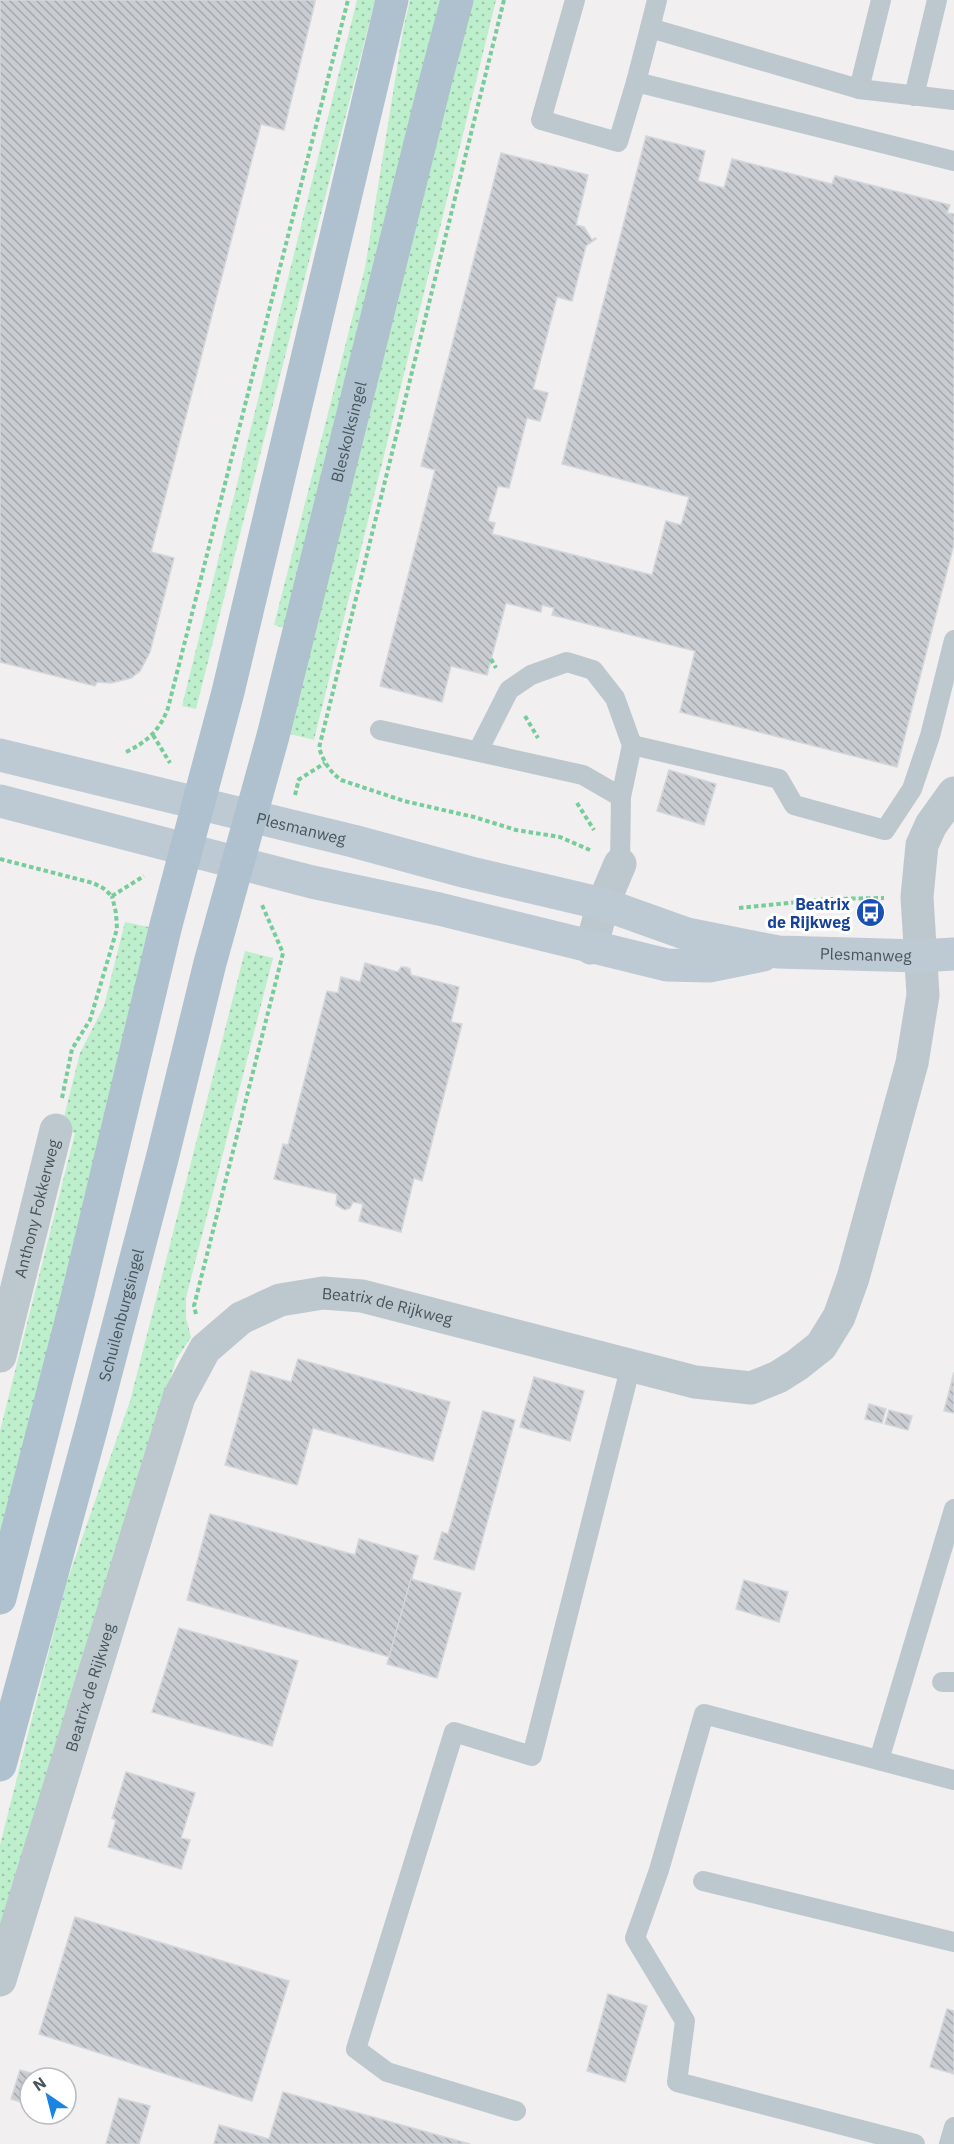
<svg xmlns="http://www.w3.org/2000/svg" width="954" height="2144" font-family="'IBM Plex Sans',sans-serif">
<defs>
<pattern id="grass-dots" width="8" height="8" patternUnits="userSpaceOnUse" patternTransform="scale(1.5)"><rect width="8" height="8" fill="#bdefcc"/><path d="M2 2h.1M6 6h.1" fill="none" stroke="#9bc4a9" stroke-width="1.8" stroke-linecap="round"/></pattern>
<pattern id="building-back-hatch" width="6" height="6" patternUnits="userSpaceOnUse" patternTransform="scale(1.5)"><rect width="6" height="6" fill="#c9ccd1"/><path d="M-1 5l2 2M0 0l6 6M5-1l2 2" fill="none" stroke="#a5a8ad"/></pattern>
</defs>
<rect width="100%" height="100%" fill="#f1efef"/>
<!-- grass -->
<g fill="url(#grass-dots)">
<path d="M357 0H375L196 709 182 706Z"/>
<path d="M410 0H446L288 629 274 625 365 268 403 30Z"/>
<path d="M467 0H496L314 740 286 733Z"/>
<path d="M125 922 153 928 0 1557V1431L75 1133 61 1129 80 1053 104 1006Z"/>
<path d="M245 951 273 958 186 1298V1318L191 1337 176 1360 0 1925V1845L66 1584 130 1401Z"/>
</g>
<!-- building -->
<g fill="url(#building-back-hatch)" stroke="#d3d6da" stroke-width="1.5">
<path d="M0 0H315V2L284 130 261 124 151 552 174 558 150 652 140 671 131 678 111 683 97 682 95 686 0 662Z"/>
<path d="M646 136 705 151 698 181 724 188 732 159 832 184 835 176 950 205 947 213 954 214V544L897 767 680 712 695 651 552 615 554 608 542 605 541 612 506 603 487 675 451 666 442 702 380 686 435 470 421 466 501 153 588 175 576 225 584 227 592 240 595 238 596 239 586 246 572 301 557 297 533 389 548 393 540 421 527 418 509 488 498 486 488 521 495 523 492 534 652 575 666 521 681 525 689 497 562 464Z"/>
<path d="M669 770 716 784 704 825 657 811Z"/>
<path d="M365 963 398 972 401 967H406L410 969 411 975 459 987 451 1022 462 1024 422 1181 414 1178 401 1232 359 1221 363 1204 353 1202 350 1208 345 1210 336 1205 337 1194 274 1179 283 1144 288 1145 327 991 338 993 341 977 360 982Z"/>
<path d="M298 1359 450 1402 433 1461 313 1428 297 1485 225 1465 251 1371 291 1382Z"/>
<path d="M954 1372V1413L944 1411Z"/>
<path d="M534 1377 584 1391 570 1441 520 1427Z"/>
<path d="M869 1404 886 1409 882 1423 865 1419Z"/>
<path d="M889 1410 912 1416 908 1430 885 1424Z"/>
<path d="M483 1411 515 1420 474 1570 434 1559 442 1532 448 1534Z"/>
<path d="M210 1514 355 1555 359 1539 418 1556 390 1657 187 1600Z"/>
<path d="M411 1579 461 1593 437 1678 387 1664Z"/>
<path d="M744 1580 788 1592 779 1622 736 1609Z"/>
<path d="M179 1628 298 1661 272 1746 152 1712Z"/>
<path d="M126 1772 195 1793 181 1838 190 1840 181 1869 108 1847 116 1820 112 1818Z"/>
<path d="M75 1917 289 1981 252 2101 39 2034Z"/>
<path d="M608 1994 647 2006 625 2082 587 2071Z"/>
<path d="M947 2009 954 2011V2074L930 2067Z"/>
<path d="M20 2070 48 2078H30V2105L11 2099Z"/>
<path d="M66 2083 74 2085 66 2114Z"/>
<path d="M283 2092 470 2144H214L219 2125 269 2139Z"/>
<path d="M119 2098 150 2106 139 2144H106Z"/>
</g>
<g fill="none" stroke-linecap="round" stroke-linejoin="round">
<!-- path -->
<g stroke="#76cd99" stroke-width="4" stroke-dasharray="4.5 3" stroke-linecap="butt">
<path d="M504 0 319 748C324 762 329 771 341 780L404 801 474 817 516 830 560 837 590 850"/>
<path d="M491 659 496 668"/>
<path d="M525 716 538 738"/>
<path d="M153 735 170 763"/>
<path d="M126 752C147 742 160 730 168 708L348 0"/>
<path d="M298 780 325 763"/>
<path d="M295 795 299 779"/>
<path d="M577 803 594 830"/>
<path d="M0 859 93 883 103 888 112 896"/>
<path d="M112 896 144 876"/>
<path d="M739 908 827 899 884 898"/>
<path d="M62 1098 72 1049 90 1020 117 929 116 913 112 896"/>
<path d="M196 1314 194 1306 283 953 262 905"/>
</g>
<!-- service -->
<g stroke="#bdc8ce" stroke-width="20">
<path d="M575 0 541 120 618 142 636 82"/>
<path d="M657 0 650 28 859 89"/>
<path d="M881 0 859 89 954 100"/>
<path d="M650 28 636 82 954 161"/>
<path d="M914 96 937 0"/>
<path d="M380 730 583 775 621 797"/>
<path d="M632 745 779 779 794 805 885 830 912 789 930 736 954 640"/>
<path d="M478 751 509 690 531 675 567 662 593 670 615 698 632 745 621 797 620 864"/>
<path d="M942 1682H954"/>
<path d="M879 1760 954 1509"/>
<path d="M703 1881 954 1942"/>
<path d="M516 2111 387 2072 356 2049 454 1732 532 1756 631 1365"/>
<path d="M915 2144 677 2082 685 2021 635 1938 659 1870 704 1714 954 1780"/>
<path d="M949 2144 954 2127"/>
</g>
<!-- minor -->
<g stroke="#bdc8ce" stroke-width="33">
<path d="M591 948 603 904 620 864"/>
<path id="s1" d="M0 1356 56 1130"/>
<path id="s2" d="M0 1980 179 1397 205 1349 241 1318 280 1300 323 1293 362 1296 695 1382 751 1388 778 1377 797 1365 821 1346 839 1317 853 1278 912 1063 923 995 917 897 922 845 931 825 954 793"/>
</g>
<!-- secondary -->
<g stroke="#bdc9d3" stroke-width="33">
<path id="s3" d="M0 755 353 841 467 872 603 904 687 934 778 952 920 956 954 954"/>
<path d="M0 801 312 882 439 909 667 965 709 966 763 955"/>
</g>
<!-- primary -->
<g stroke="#afc1ce" stroke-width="33">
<path d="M0 1598 78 1294 166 925 228 692 392 0"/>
<path id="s4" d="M0 1765 92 1426 163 1155 210 963 273 736 435 83 457 0"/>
</g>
</g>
<!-- icons -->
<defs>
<symbol id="bus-disc" viewBox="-11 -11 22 22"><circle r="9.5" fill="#1a4fb4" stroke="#fff"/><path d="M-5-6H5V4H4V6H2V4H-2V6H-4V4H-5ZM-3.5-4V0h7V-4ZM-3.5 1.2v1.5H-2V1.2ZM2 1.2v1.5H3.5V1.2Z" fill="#fff"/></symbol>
</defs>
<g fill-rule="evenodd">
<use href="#bus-disc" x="854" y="896" width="33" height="33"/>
</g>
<g text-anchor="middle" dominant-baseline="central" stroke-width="6" stroke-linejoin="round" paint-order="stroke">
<!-- street labels -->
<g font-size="16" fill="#47545c" stroke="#fff">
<text stroke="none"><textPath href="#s4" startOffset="1378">Bleskolksingel</textPath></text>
<text stroke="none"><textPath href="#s3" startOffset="310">Plesmanweg</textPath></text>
<text stroke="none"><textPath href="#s3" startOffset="891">Plesmanweg</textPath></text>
<text stroke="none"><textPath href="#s1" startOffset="152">Anthony Fokkerweg</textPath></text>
<text stroke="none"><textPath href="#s2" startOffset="864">Beatrix de Rijkweg</textPath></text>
<text stroke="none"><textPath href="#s4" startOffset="466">Schuilenburgsingel</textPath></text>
<text stroke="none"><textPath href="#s2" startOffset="306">Beatrix de Rijkweg</textPath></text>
</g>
<!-- transit labels -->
<g font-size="16" font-weight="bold" fill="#164399" stroke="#fff" text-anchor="end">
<text x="850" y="904">Beatrix<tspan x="850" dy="18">de Rijkweg</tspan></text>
</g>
</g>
<!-- north arrow -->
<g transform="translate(48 2096) rotate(325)"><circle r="28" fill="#ffffff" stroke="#b5bbbe" stroke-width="1.5"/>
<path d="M0-4.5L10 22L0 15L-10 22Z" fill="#1a84e0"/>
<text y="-9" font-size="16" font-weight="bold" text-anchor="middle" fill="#47545c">N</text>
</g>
</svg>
